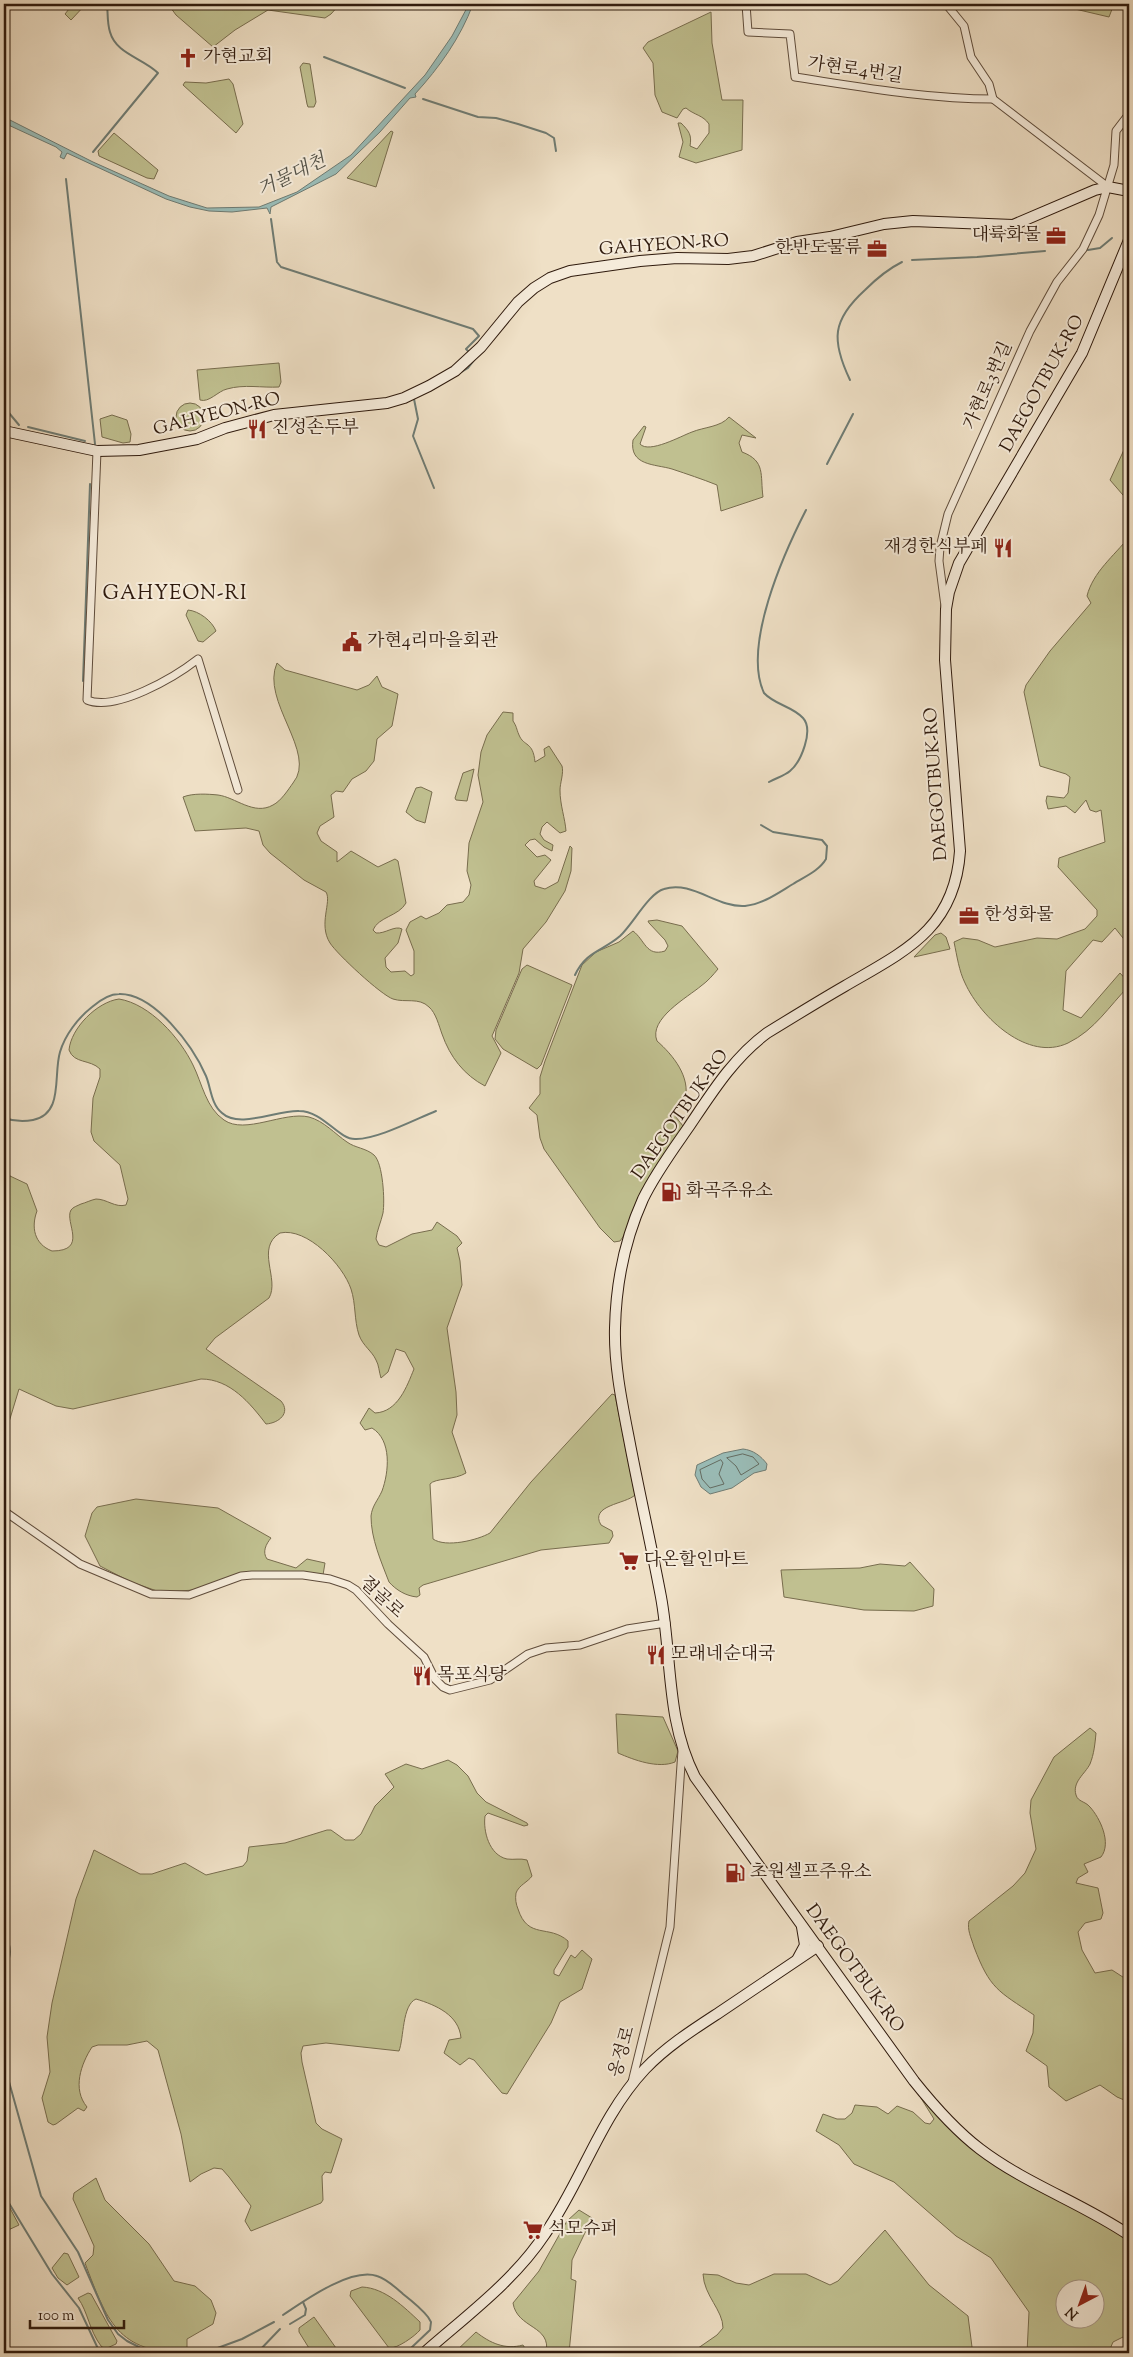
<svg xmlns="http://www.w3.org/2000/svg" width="1133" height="2357" font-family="'Sorts Mill Goudy','Noto Serif KR',serif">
<rect width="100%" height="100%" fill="#efe0c6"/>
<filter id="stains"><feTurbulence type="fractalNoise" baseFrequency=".004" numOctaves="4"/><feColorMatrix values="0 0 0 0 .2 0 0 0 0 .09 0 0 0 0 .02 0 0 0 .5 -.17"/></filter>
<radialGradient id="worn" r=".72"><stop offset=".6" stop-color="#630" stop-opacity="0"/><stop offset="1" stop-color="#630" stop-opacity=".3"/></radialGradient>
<!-- green -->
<g fill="#c0c090" stroke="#786d4e" fill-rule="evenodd">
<path d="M73 4H86L71 20 65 14Z"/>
<path d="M168 4H340L331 14 325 18 268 10 235 30 213 47 176 15Z"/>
<path d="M1065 4H1114L1109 17 1075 9Z"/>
<path d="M711 12 712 43 722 100H743L742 150 696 163 679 157 683 142 678 123H681C689 131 692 135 690 146L697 149 709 133V124C703 115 694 115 686 108L683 109 677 118 662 112 655 95 653 63 643 48 648 42Z"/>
<path d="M303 63 310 64 316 102 314 107H308L307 104 300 67Z"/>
<path d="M229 79 233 84 243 124 236 133 183 85 185 82 206 83Z"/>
<path d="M391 131 393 132 376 187 347 178Z"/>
<path d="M114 133 158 170 154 179 147 178 99 156 98 151Z"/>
<path d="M279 363 281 382 279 387C262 388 244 384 227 389 218 391 209 403 200 400L197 370Z"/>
<circle cx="190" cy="417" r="14"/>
<path d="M112 415 127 420 131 434 130 442 123 443 102 437 100 419Z"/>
<path d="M729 417 756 438 742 435 739 443 742 452C766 461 760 475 763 497L721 511 717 485C702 479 687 474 672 469 655 464 629 466 633 440L644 426 646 427 640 444C649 454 681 436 692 432 704 427 721 427 729 417Z"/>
<path d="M1129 439V502L1110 480Z"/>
<path d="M1129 537V942L1127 943 1115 928 1102 942 1093 940 1066 971 1063 1010 1081 1018 1120 973 1129 983V986C1109 1006 1095 1030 1068 1043 1028 1062 981 1018 965 983 959 971 957 956 954 942L963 938 978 940 995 947 1037 938 1057 939 1085 929 1097 916V910L1058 867 1059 858 1105 842 1101 810 1096 812 1090 810 1086 800 1075 813 1066 806 1048 809 1046 801 1047 796 1064 798 1068 793 1070 777 1066 774 1040 766 1024 692 1026 685 1050 651 1091 603 1087 596C1093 572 1114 556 1129 537Z"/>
<path d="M188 610C199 611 212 621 216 631L203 642 198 641 186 615Z"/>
<path d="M277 663 285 670 357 690 369 685 377 676 382 687 398 694 392 726 377 739 374 761 366 771 352 779 343 792 336 791 331 795 334 817 320 826 317 833 321 841 337 852V862L351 851 378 867 395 859 398 861 406 903C399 916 378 917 373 930L376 933C385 934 395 925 402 929L398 943 385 958 386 967 391 972 405 971 411 976 414 974V951L406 930 410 922 421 916 426 919 439 913 447 905 463 902 469 895 471 885 467 871 469 843 483 802 478 775 481 752 487 735 503 712 513 713V721C517 727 516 728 519 735 524 747 533 741 535 762L545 756 544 749 549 746 562 766C564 773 560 783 560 790 560 805 565 818 566 831L560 833 547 822 542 827 540 834 544 840 553 845 552 851 544 847 535 839 530 840 525 845 537 857 545 855 551 860 534 881 535 886 545 889 558 882 570 846 572 848 571 871 565 891 546 922 523 949 519 973 492 1036 501 1053 485 1086C464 1075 450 1057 442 1034 439 1026 436 1013 429 1007 419 997 405 1003 393 999 381 995 337 954 330 943 318 924 332 902 326 892L304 880 270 853 263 845 259 831 246 828 195 831 183 797C193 793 208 794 218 795 235 797 254 816 273 805 281 801 288 790 293 783 318 753 260 701 277 663Z"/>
<path d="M474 769 467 801 456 800 455 798 463 773Z"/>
<path d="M421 787 432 792 425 823 416 820 406 812 416 788Z"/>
<path d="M657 920 682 926 718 969C713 975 708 981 701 986 688 997 648 1019 657 1041 673 1055 691 1077 685 1100L672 1112 683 1126 660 1161 623 1237 620 1241 614 1242 600 1228 544 1149 540 1138 537 1115 529 1108 540 1094V1077L545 1061 582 965 596 952 619 942 633 931C645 940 646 957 665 951L668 946 665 940 649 923 648 921Z"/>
<path d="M941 933 946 937 950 949 914 957 935 935Z"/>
<path d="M527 965 572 985 541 1065 537 1069 503 1049 495 1039 496 1030 522 969Z"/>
<path d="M119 999C150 1004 180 1038 193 1065 202 1083 206 1108 224 1120 245 1135 284 1111 309 1117 324 1121 335 1134 347 1142 355 1148 366 1148 374 1155 383 1163 385 1201 383 1213 381 1222 377 1230 376 1239L379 1245 386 1247 412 1234 432 1230 437 1222 457 1236 462 1243 457 1248 460 1261 462 1285 447 1328 456 1392 457 1415 452 1432 466 1473C455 1480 435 1478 430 1484L433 1539C446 1548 478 1540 490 1533L531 1482 612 1394 615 1395 635 1495C626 1504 589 1505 601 1525L612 1531 613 1536 609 1543 541 1550 423 1585 419 1588 420 1595 417 1597C406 1596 396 1590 389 1582 381 1561 371 1539 371 1516 372 1506 378 1500 382 1491 389 1472 392 1440 372 1428L365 1430 360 1423 369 1408 375 1413C398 1412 407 1386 414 1369L405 1352 396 1349 388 1372 381 1378C379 1372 379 1365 376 1360 372 1351 363 1346 359 1335 354 1320 356 1304 351 1289 343 1265 307 1227 280 1233 255 1248 280 1279 269 1298L215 1338 206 1349 281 1401C291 1413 279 1423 266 1424 250 1403 230 1379 201 1379L73 1409 56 1406 19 1389 9 1422 4 1423V1167L10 1176 27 1184 37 1211C31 1227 34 1244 52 1251 89 1251 64 1222 71 1210 73 1207 77 1206 81 1204 85 1203 91 1200 96 1199 107 1199 115 1208 126 1205L128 1199 120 1165 94 1141 91 1132 93 1098 100 1077V1069C90 1059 74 1064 69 1050 71 1028 97 1002 119 999Z"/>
<path d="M136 1499 218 1508 271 1538C266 1544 262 1552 267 1559L296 1568 307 1559 325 1563 323 1575 249 1573 195 1590 160 1592 131 1582 100 1566 85 1536 92 1513 97 1507Z"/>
<path d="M910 1562 934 1589 933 1606 914 1611 864 1610 784 1597 781 1570 860 1568 880 1564 905 1566Z"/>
<path d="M616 1714 663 1717 678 1751 675 1762C658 1769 634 1760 618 1753Z"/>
<path d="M1090 1728 1096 1733C1095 1744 1094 1754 1090 1764 1085 1774 1072 1782 1076 1795 1078 1802 1085 1801 1090 1807 1100 1818 1112 1843 1101 1857L1084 1864 1088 1872 1078 1878 1076 1883 1098 1888 1103 1913 1101 1919 1085 1923 1078 1932 1082 1950 1095 1973 1112 1970 1129 1981 1127 1996H1129V2102L1117 2097 1100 2085 1066 2101 1049 2087 1047 2066 1026 2051 1033 2033 1034 2015C998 1991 990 1989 974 1947 971 1937 967 1930 969 1921L1013 1886 1025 1873 1036 1849 1030 1813 1031 1800 1054 1757Z"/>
<path d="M448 1760 457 1765 468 1776 477 1793 486 1802 527 1823 528 1825 524 1826 488 1813 485 1816C483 1831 489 1855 507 1859 514 1860 520 1858 527 1860L532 1876C528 1882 519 1885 516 1893 515 1899 516 1904 518 1909 528 1940 549 1924 568 1941V1947L554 1970V1974L559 1976 571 1955 575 1958 582 1950 592 1959 582 1989 560 2002 551 2023 507 2094 502 2093 474 2060 469 2058 460 2065 444 2053 449 2040 461 2038C459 2015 436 2005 416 1999 402 2005 404 2038 399 2051L326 2043 303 2046 301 2053 302 2062 316 2123 322 2129 342 2139 331 2173 325 2172 322 2176 323 2200 321 2203 251 2231 245 2221 251 2206 229 2177 222 2169 214 2168 201 2174 190 2182 181 2134 158 2050 147 2041 127 2045H98L92 2047C81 2064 72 2089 87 2107L84 2111 78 2108 56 2124 53 2125 48 2122 42 2098 50 2072 47 2037 52 2003 76 1899 94 1850 140 1874H152L185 1863 206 1875 243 1866 247 1861 249 1847 285 1843 327 1830H331L345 1840H354L361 1834 375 1806 394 1787 385 1774 406 1764 422 1769Z"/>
<path d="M914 2087 985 2155 1129 2235V2334L1113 2342 1110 2349 1111 2353H1027L1029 2312 991 2258 956 2236 894 2182 854 2164 839 2145 816 2131 823 2114 837 2119H845L852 2113 855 2105 877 2107 888 2114 897 2106 913 2112 925 2123 930 2124 934 2119ZM1066 2290H1096V2320H1066Z"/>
<path d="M96 2178 105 2200 149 2244 174 2281 195 2286 211 2300 216 2313 213 2324 187 2339V2353C117 2353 107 2321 85 2263L93 2255 94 2246 73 2199 74 2193Z"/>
<path d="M4 2197 19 2225 4 2232Z"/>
<path d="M579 2210 592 2218 572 2260 571 2279 576 2281 569 2353H546C552 2325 517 2329 513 2303L539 2271 567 2221Z"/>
<path d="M885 2230 929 2285 968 2316 972 2347 969 2353H691L717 2335 723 2328C723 2310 704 2296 703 2274L718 2275 736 2283 749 2285 774 2274H806L830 2285 838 2281Z"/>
<path d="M64 2253 68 2254 79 2277 67 2285 58 2278 52 2268Z"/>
<path d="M362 2287C385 2288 404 2307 420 2322V2330C415 2336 397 2349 389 2348L350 2296 351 2291Z"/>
<path d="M88 2293 91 2294 117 2341 116 2344 105 2349 101 2346C89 2330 88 2312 78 2298Z"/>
<path d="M314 2317 336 2348 332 2353H312L299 2332V2328Z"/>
<path d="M476 2332C490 2343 505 2350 523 2345L528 2353H454Z"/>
</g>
<!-- water -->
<g fill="#9abdb8" stroke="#6f7c74">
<path d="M469 4H473C461 37 439 68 415 94L416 97 410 98 380 132 336 174 271 207 270 214 267 208 232 212 209 211 190 207 166 199 67 153 64 159 60 157 62 152 56 147 4 123V117L93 162 169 196 207 208 259 207 297 192 351 155 425 75 452 36Z"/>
<path d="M743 1449C753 1450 761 1456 767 1464L766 1470 754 1473 732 1488 710 1494 701 1487 695 1475 697 1465 723 1453Z"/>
</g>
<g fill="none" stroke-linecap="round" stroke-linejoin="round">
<!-- shore -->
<g stroke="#646c62" stroke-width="1">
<path d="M743 1454 753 1457 759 1464 741 1475 736 1466 727 1458Z"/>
<path d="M721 1460 723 1463 719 1474 724 1484 710 1488 702 1479 700 1470Z"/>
</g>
<!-- stream -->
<g stroke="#6f7c74" stroke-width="2">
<path d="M324 57 405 88"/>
<path d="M423 99 478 117 496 118 518 124 546 133 554 138 556 151"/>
<path d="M93 152 158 73C143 58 116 54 110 32 107 23 108 13 107 4"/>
<path d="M66 179 95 444"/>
<path d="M271 219 277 262 281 267 473 329 479 336 466 349 469 352"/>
<path d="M1088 250 1100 248 1112 238"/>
<path d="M912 260 977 257 1045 251"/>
<path d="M850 380C831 340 832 320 865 290 876 279 888 269 902 262"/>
<path d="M430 391 468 368 475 359"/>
<path d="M414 399 418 419 413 436 434 488"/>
<path d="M4 407 19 425"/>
<path d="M28 427 85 441"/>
<path d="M827 464 853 414"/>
<path d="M83 681 90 484"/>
<path d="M769 782C776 778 784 776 790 771 801 762 814 730 803 718 792 706 775 705 764 693 742 646 784 553 806 510"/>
<path d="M575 975C586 951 603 951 620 936 633 924 649 893 664 889 692 880 717 908 745 906 763 904 778 893 793 884 804 877 819 871 826 859L827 846 822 840 773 832 761 825"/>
<path d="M4 1118C13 1121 23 1122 33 1120 64 1114 53 1075 60 1052 65 1035 78 1018 92 1007 99 1001 109 994 119 994 154 993 193 1046 206 1076 211 1088 211 1104 222 1113 239 1129 277 1110 299 1111 323 1111 338 1139 355 1139 376 1140 416 1119 436 1111"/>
<path d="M4 1935C15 1949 8 1961 4 1976"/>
<path d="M4 1952V1957"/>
<path d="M4 2064 41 2196 78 2252 108 2320 118 2334 127 2341 141 2348 164 2353"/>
<path d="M4 2195 52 2274 79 2308 100 2353"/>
<path d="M283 2315C304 2301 351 2267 377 2276 387 2279 395 2287 403 2294 412 2301 421 2308 428 2317L431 2322 430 2330 411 2348"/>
<path d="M290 2324 305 2315 306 2309 303 2302"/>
<path d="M204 2353 242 2339 274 2322"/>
<path d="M257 2353 280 2329"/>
</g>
<defs>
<g id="street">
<path d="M746 4 748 32 790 34 795 77C861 87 927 99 993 99"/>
<path d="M946 4 964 26 971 57 989 84 993 99 1108 187"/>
<path d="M97 451 87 700C116 712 175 677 198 659L238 790"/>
<path d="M945 606 939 561 940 547 948 514 1030 331 1057 282 1083 249 1099 215 1114 165 1116 131 1129 114"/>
<path d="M4 1511 80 1564 151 1594 189 1595 241 1576 252 1575H303L330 1579 348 1585 356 1590 388 1624 424 1657 435 1679 443 1687 450 1690 490 1680 528 1654 546 1648 580 1645 627 1629 666 1623"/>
<path d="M632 2082 670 1927 682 1750"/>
</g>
<g id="secondary">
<path d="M1129 240 1082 353 959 563 949 592 946 609 945 660 960 851C955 929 905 951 845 986 819 1001 793 1017 767 1033 733 1058 711 1094 688 1128 672 1151 655 1174 643 1199 625 1239 616 1284 615 1328 614 1365 622 1403 629 1439 639 1492 651 1544 661 1597 672 1657 666 1721 695 1777L914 2081C934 2106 955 2130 980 2149 1026 2184 1082 2203 1129 2235"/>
<path d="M4 431 97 451 139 450 197 439 225 428 274 415 387 403 404 398 429 386 455 371 481 347 518 302 534 288 550 278 570 271 640 261 677 258 728 259 753 256 797 242 830 237 884 224 913 221 1013 225 1095 190 1108 187 1129 191"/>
<path d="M798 1958 805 1945 802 1927"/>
<path d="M424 2353C466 2316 514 2281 545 2234 582 2181 600 2117 645 2069 667 2046 694 2029 720 2012 753 1990 785 1968 818 1946"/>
</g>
</defs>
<!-- street casing -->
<use href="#street" stroke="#5f4c3b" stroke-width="9"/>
<!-- secondary casing -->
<use href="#secondary" stroke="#2f1a0d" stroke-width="12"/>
<!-- street -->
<use href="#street" stroke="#f5ebda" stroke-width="7"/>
<!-- secondary -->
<use href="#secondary" stroke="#f5ebda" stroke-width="10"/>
</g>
<!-- icons -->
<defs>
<symbol id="church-bare" viewBox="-9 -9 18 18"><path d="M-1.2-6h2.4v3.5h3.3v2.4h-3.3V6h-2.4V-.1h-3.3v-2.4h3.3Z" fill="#8f2418" stroke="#f5ebda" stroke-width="2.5" paint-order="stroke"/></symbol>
<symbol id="office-bare" viewBox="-9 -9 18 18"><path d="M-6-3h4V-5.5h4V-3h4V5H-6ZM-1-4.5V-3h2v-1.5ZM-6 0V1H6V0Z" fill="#8f2418" stroke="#f5ebda" stroke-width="2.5" paint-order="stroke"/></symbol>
<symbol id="restaurant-bare" viewBox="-9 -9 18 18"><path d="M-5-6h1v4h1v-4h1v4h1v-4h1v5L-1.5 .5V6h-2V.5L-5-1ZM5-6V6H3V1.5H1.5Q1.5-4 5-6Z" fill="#8f2418" stroke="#f5ebda" stroke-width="2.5" paint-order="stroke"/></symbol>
<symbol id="civic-bare" viewBox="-9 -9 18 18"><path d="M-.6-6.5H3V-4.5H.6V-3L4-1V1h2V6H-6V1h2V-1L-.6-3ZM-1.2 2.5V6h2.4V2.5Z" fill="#8f2418" stroke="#f5ebda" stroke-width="2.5" paint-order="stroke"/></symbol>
<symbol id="fuel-bare" viewBox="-9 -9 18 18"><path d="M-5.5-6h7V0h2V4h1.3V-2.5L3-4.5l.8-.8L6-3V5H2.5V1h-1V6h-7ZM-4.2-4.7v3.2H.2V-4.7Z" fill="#8f2418" stroke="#f5ebda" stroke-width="2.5" paint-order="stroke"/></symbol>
<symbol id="supermarket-bare" viewBox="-9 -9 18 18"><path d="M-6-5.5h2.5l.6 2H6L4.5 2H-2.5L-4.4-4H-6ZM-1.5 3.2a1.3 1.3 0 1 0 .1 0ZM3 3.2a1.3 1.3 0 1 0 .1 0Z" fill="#8f2418" stroke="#f5ebda" stroke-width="2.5" paint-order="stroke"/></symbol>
</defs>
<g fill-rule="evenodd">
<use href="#church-bare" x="174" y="44" width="28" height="28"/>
<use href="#office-bare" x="1042" y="222" width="28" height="28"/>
<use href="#office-bare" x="863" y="235" width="28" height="28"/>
<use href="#restaurant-bare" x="243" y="415" width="28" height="28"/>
<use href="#restaurant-bare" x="989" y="534" width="28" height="28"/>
<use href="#civic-bare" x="338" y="628" width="28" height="28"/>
<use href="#office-bare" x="955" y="902" width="28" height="28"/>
<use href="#fuel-bare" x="657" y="1178" width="28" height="28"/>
<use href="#supermarket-bare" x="615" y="1547" width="28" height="28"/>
<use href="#restaurant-bare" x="642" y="1641" width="28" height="28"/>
<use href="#restaurant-bare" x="408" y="1662" width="28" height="28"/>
<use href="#fuel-bare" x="721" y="1859" width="28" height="28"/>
<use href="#supermarket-bare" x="519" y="2216" width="28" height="28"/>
</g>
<g text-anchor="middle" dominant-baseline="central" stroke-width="4" stroke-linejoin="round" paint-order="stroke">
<!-- poi labels -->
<g font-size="18" fill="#2f1a0d" stroke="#f5ebda" text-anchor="start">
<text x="203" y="58">가현교회</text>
<text x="1041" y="236" text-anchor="end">대륙화물</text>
<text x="862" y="249" text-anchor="end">한반도물류</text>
<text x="272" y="429">진성손두부</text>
<text x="988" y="548" text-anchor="end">재경한식부페</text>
<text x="367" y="642">가현4리마을회관</text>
<text x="984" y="916">한성화물</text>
<text x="686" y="1192">화곡주유소</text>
<text x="644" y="1561">다온할인마트</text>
<text x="671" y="1655">모래네순대국</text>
<text x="437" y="1676">목포식당</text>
<text x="750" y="1873">초원셀프주유소</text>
<text x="548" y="2230">석모슈퍼</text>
</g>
<!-- street labels -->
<g font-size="18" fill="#2f1a0d" stroke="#f5ebda">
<text transform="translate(855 71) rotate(8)">가현로4번길</text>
<text transform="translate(664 246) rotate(-4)">GAHYEON-RO</text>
<text transform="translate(1043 384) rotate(-61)">DAEGOTBUK-RO</text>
<text transform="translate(989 386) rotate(-66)">가현로3번길</text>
<text transform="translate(217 415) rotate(-14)">GAHYEON-RO</text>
<text transform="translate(937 784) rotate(-94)">DAEGOTBUK-RO</text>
<text transform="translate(681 1115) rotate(-55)">DAEGOTBUK-RO</text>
<text transform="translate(381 1598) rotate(43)">절골로</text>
<text transform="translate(854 1969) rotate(54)">DAEGOTBUK-RO</text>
<text transform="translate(623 2052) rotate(-74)">옹정로</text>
</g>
<!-- water labels -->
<g font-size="19" font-style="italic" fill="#545349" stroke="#f5ebda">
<text transform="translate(292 176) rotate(-26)">거물대천</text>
</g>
<!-- quarter labels -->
<g font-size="20" letter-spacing="1" fill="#2f1a0d" stroke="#f5ebda">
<text x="175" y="594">GAHYEON-RI</text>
</g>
</g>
<!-- margin -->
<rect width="1133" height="2357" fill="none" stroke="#efe0c6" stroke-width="20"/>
<rect x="5" y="5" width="1123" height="2347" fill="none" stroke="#2f1a0d" stroke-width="2.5"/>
<rect x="10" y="10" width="1113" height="2337" fill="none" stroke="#2f1a0d"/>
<!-- north arrow -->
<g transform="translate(1080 2304) rotate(221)"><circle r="24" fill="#f5ebda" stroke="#a69788"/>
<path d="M0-4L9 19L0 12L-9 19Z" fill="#8f2418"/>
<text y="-8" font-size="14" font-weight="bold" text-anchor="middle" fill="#2f1a0d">N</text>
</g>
<!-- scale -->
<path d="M30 2320v8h94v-8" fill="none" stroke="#2f1a0d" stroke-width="2.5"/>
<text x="38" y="2320" font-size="15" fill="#2f1a0d" stroke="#f5ebda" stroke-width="4" paint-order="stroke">100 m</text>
<rect width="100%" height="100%" filter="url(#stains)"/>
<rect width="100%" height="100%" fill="url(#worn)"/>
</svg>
